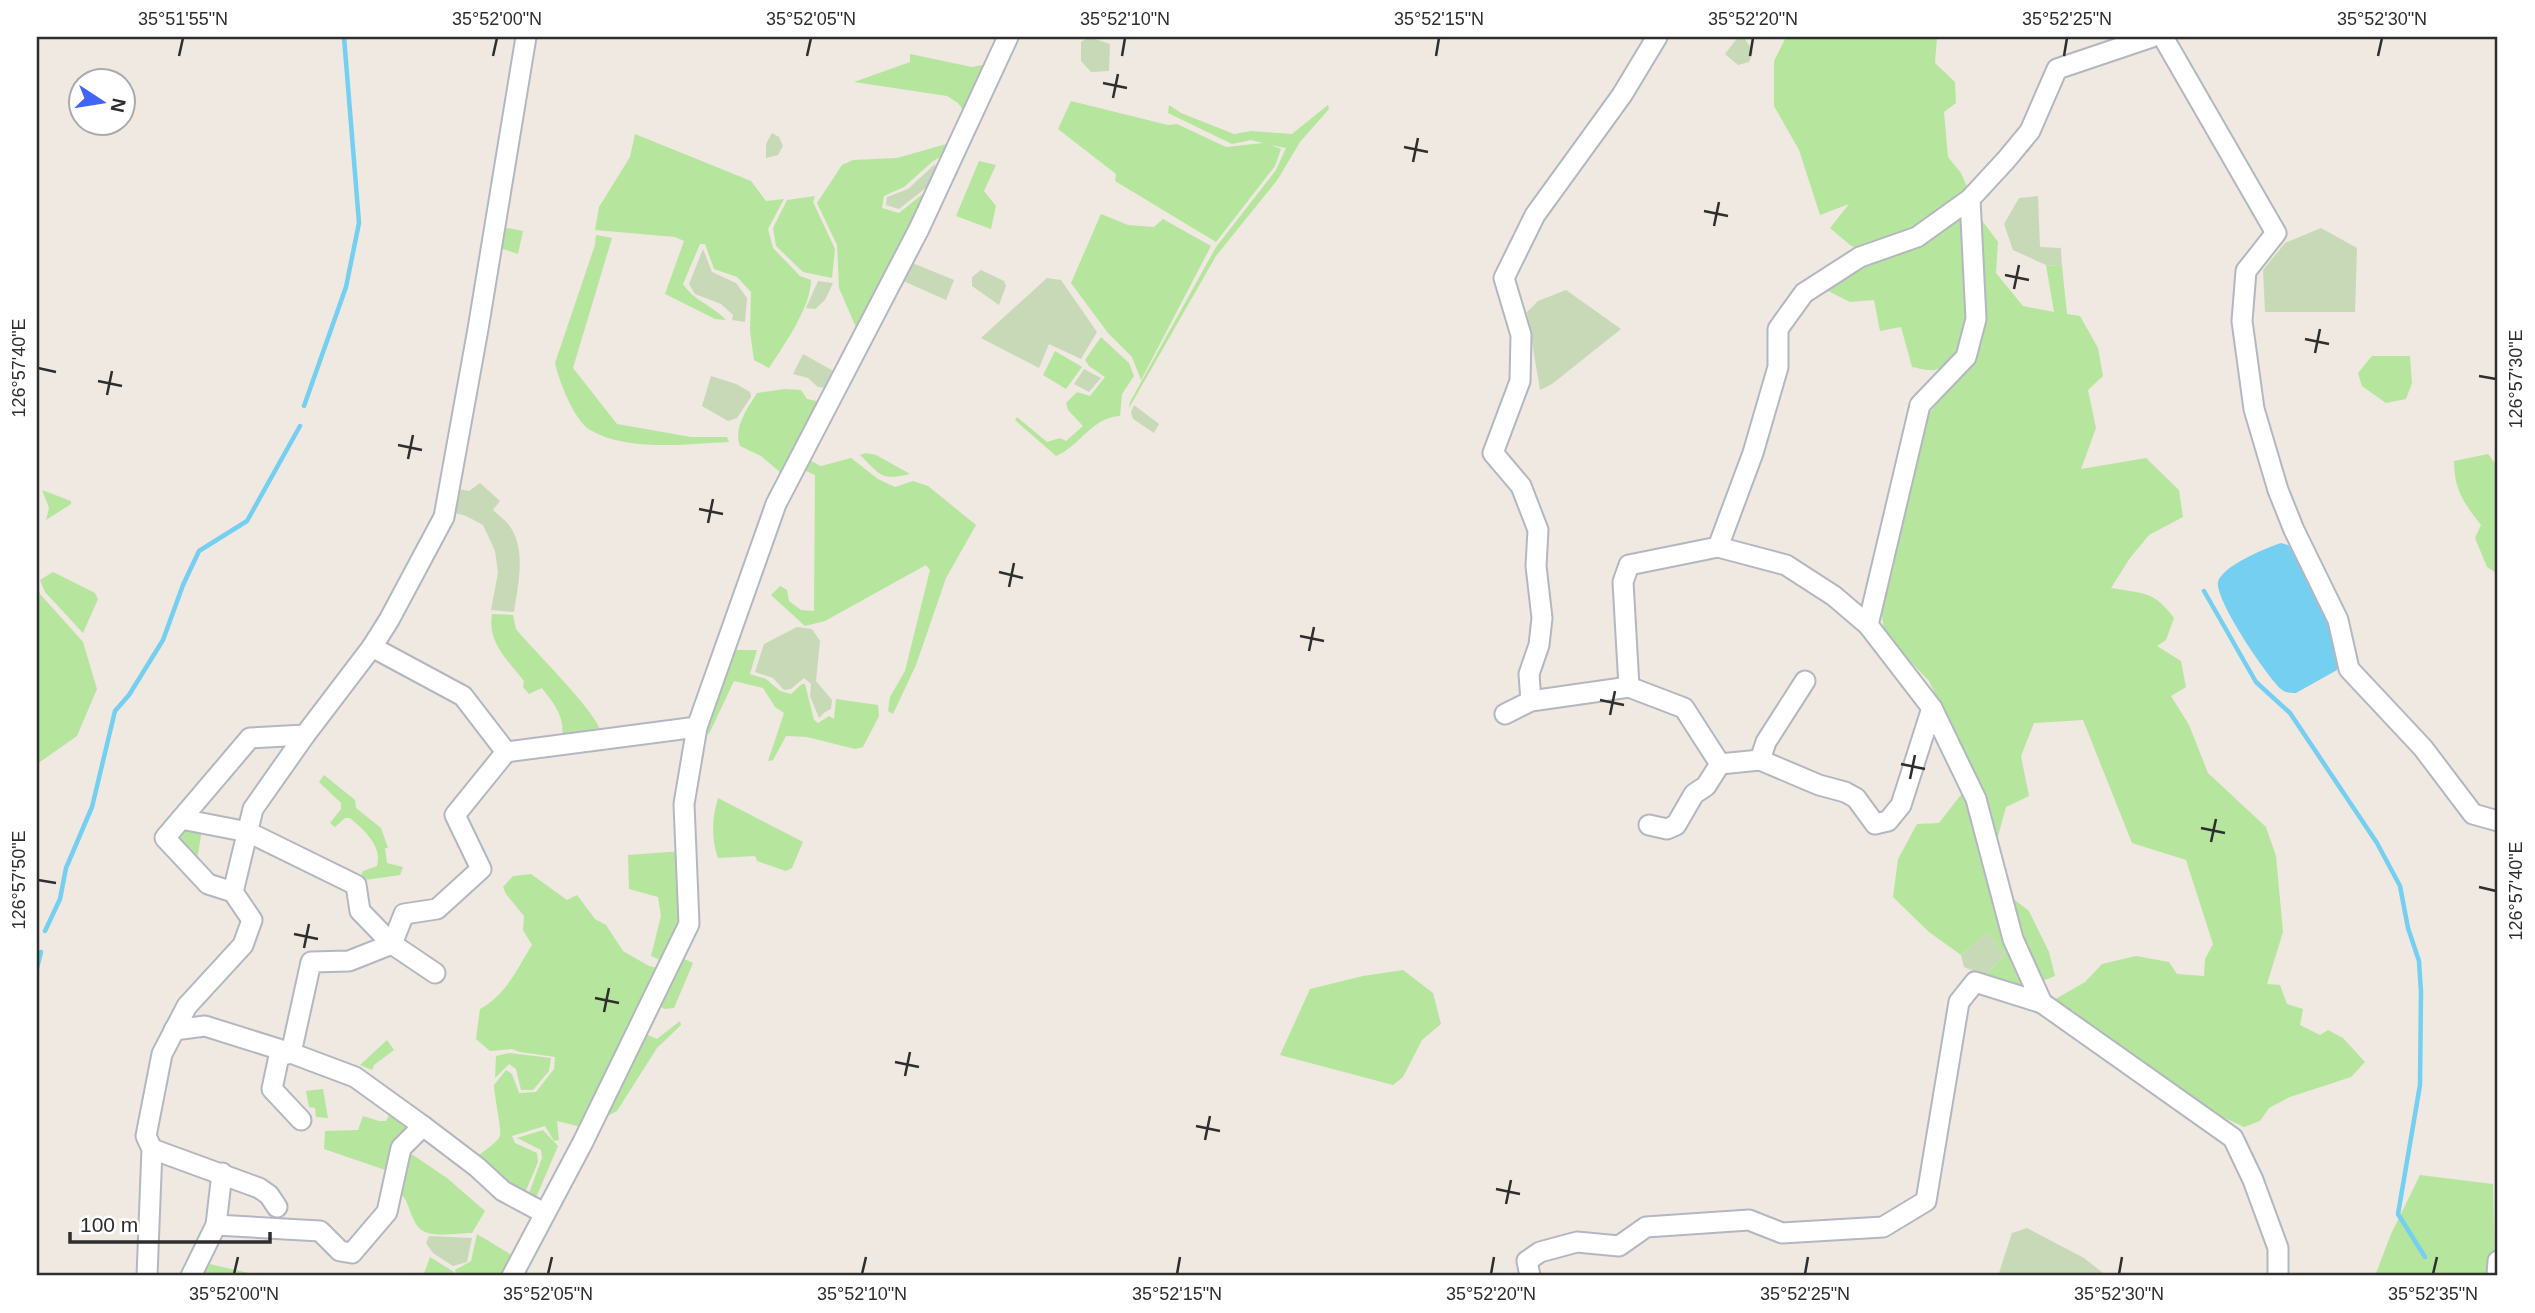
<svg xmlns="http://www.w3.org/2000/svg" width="2535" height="1313" font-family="Arial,sans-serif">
<rect width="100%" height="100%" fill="#efe9e1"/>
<!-- green -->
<g fill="#b6e59e">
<path d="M1786 37H1937L1935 63 1955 82 1956 103 1944 112 1948 157 1961 173 1981 219 1998 242 1996 273 2023 306 2054 312 2046 265 2062 266 2067 314 2080 316 2098 348 2103 376 2088 390 2096 428 2081 469 2146 458 2179 490 2183 517 2149 535 2130 558 2111 588C2144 594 2153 590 2174 618L2166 640 2157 646 2181 661 2186 687 2171 696 2189 725 2208 773 2266 827 2276 856 2283 932 2267 984 2280 985 2287 1004 2303 1009 2300 1025 2320 1035 2328 1030 2343 1038 2365 1062 2351 1077 2290 1097 2269 1108 2260 1121 2244 1127 2191 1102 2052 1001 2085 982 2102 964 2136 956 2169 962 2177 974 2204 976 2205 959 2213 944 2186 860 2132 843 2083 720 2034 723 2021 756 2029 796 2006 807 1997 840 2011 897 2029 911 2049 952 2055 976 2018 991 1985 976 2005 954 1987 933 1961 955 1929 932 1893 897 1898 859 1917 824 1939 823 1963 792 1956 738 1929 681 1885 635 1880 604 1928 415 1975 356 1969 298C1966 320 1964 366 1934 370 1928 371 1918 368 1912 367L1901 327 1880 331 1874 300 1850 302 1824 289 1876 257 1850 245 1830 228 1849 204 1820 215 1799 150 1774 106V61Z"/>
<path d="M910 54 972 67 987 64 965 113 958 103 947 96 854 82 910 62Z"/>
<path d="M1071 101 1168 125 1177 124 1226 147 1263 143 1251 140 1232 144 1168 113 1169 105 1181 113 1234 134 1251 131 1292 134 1328 105 1329 109 1300 142 1278 179 1216 256 1129 408 1130 402 1216 247 1276 170 1286 148 1271 145 1281 149 1275 166 1216 242 1115 181 1116 174 1058 129Z"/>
<path d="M635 134 751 181 766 201 784 199 768 229 773 248 800 276 811 280C811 307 784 345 769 368L754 360 750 331 751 292 737 277 714 269 705 244H700L683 284C694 301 712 305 726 320L715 319 665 294 684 241 675 237 595 230 599 207 630 157Z"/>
<path d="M950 143 943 156 933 161 904 187 884 196 882 208 899 213 929 189 858 332 839 288 837 245 817 203 842 165 853 160 897 158Z"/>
<path d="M979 161 996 165 984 191 996 206 991 229 956 216Z"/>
<path d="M815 196 813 202 835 249 832 278 803 272 776 246 773 228 787 200Z"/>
<path d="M1101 214 1128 225 1154 227 1163 219 1211 246 1141 380 1132 357 1108 333 1071 283Z"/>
<path d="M503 227 523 231 518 254 500 248Z"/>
<path d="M596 235 612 238 573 368 617 424 691 437H727L729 442C688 444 627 452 590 430 574 420 559 381 555 363L595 245Z"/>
<path d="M1101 337 1129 363 1134 376 1122 394 1120 416C1092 417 1079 447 1056 456L1015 420 1017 417 1047 442 1060 438 1066 441 1083 426 1068 410 1066 403 1077 392 1090 396 1105 377 1089 366 1085 360Z"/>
<path d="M1055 351 1082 367 1066 389 1043 375Z"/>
<path d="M2372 356H2410L2412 383 2406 399 2386 403 2362 386 2358 373Z"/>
<path d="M785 389 801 390 807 399 821 402 786 469 781 473 761 456 740 446C733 428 747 409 757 393Z"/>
<path d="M866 453 876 455 910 474C880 481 881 475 860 455Z"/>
<path d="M2488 454 2498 467V574L2487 567 2475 538 2481 525C2464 503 2454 490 2454 461Z"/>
<path d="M851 458 878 479 895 487 913 481 928 486 976 525 946 578 916 665 893 714 888 711 890 697 905 671 930 570 926 565 825 621 805 626 771 595 780 586 787 590 789 601 801 610 814 611 815 475 806 471 811 461 821 466Z"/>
<path d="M42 490 71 501V504L46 520 49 508Z"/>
<path d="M53 572 95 593 98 599 83 633 45 592 40 580Z"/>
<path d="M37 585 40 594 83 642 97 689 77 736 37 764Z"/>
<path d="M492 614 513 615 516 629C532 649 599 714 601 733L562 737C565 716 554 704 542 688L529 694 523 687 524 681C508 660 487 643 492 614Z"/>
<path d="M732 650H757L750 674 766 679 780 691 791 694 802 684H805L814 720 818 723 829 716 834 719 836 699 878 705 879 716 863 747 855 749 807 737 786 736 773 760 768 761 784 713 775 707 763 688 734 681 709 734 705 732Z"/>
<path d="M324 775 355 800 356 808 381 828 388 848H385L387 863 403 867 400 875 365 880 361 876 363 871 377 866C383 846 363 829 350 818H345L335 827 330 823 341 809V803L319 782Z"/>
<path d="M718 798 803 842 792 868 786 871 757 861 755 856 718 858C711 838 712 818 718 798Z"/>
<path d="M188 828 202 830 197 860 179 840Z"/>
<path d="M682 851C684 899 685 917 660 960L651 956 661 916 658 897 629 889 628 855Z"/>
<path d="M531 874 567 900 577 895 595 919 606 925 623 951 649 966 658 968 581 1127 557 1121 559 1140 554 1141 545 1126 512 1136 515 1143 537 1153 538 1162 524 1195 475 1158C482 1152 496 1144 500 1136 502 1131 494 1094 494 1085L506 1070 512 1074 519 1093 536 1092 554 1069 555 1057 520 1052 512 1049 490 1051 476 1039 480 1009C506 995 517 969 532 945L523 930 524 916 506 894 503 887 513 876Z"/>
<path d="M682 958 693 963 674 1008 664 1009 657 1005Z"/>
<path d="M1403 970 1433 993 1441 1024 1422 1040 1403 1077 1393 1085 1280 1055 1310 989 1363 976Z"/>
<path d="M680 1021 681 1025 657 1048 617 1111 599 1120 641 1032 657 1039Z"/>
<path d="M387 1040 394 1050 374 1065 372 1070 360 1065Z"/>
<path d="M509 1053 551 1058 549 1071 533 1090H521L516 1069 509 1064 495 1078 496 1056Z"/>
<path d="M323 1089 328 1118 316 1117 315 1108 309 1107 306 1091Z"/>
<path d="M392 1109 416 1126 391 1172 324 1149 325 1131 358 1130 363 1116 379 1121H386Z"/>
<path d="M543 1130 558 1146 535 1200 528 1196 542 1158 541 1150 517 1138Z"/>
<path d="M407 1151 447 1178 485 1211 472 1233C459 1233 437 1237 425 1232 408 1224 412 1198 396 1190Z"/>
<path d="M2420 1175 2493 1184 2495 1276H2375L2391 1234Z"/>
<path d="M477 1234 515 1257 506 1276H456L455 1270 471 1261Z"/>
<path d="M430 1257 454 1272V1276H423Z"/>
<path d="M210 1264 261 1276H202Z"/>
</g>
<!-- cemetery -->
<g fill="#c8d9b8">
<path d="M1089 37 1110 44 1109 71 1091 72 1081 61V42Z"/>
<path d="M1738 37H1744L1753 52 1749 62 1738 65 1725 54Z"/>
<path d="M772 133 779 137 783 146 778 155 766 158V144Z"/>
<path d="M935 164 937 172 927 187 899 209 886 205 887 197 908 189Z"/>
<path d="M2038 196 2040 247 2061 248 2062 266 2046 265 2013 250 2004 224 2019 198Z"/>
<path d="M2321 228 2357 248 2355 312H2265L2263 270 2285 243Z"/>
<path d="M703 249 712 272 736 283 747 298 745 322 732 320 733 315 721 304 695 294 689 284Z"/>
<path d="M910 262 954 280 946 300 901 280Z"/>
<path d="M981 270 1004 281 1006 286 999 305 972 286V277Z"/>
<path d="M1047 278 1061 280 1097 332 1081 359 1049 344 1039 368 981 338Z"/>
<path d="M818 281 833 283 825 300 815 309 806 308Z"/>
<path d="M1566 290 1621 329 1552 384 1540 390 1527 312 1538 301Z"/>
<path d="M803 354 837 373 828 388 818 387 808 378 793 374Z"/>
<path d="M1084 369 1101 378 1089 392 1074 384Z"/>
<path d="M711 376 736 384 750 392 751 397 737 418 728 421 702 406Z"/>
<path d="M1134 405 1159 424 1154 433 1133 419 1131 412Z"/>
<path d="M480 483 500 501 493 510C498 515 504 519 509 525 527 550 518 584 514 612L491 610 498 573 495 551 483 525 466 516 449 511 453 488 469 491Z"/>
<path d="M797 627 812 629 820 641 816 681 832 700 831 709 825 712 819 718 810 696 811 684 804 678 791 689 784 690 773 678 755 672 764 644Z"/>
<path d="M1987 933 2005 954 1985 976 1964 967 1961 955Z"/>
<path d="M2027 1228 2084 1258 2107 1276H1998L2012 1233Z"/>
<path d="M429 1236 472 1238 467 1262 453 1266 433 1253 426 1243Z"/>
</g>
<!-- water -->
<path fill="#75cff0" d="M2281 543 2291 546 2298 556C2309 581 2344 644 2337 670L2296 693C2290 693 2285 693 2281 689 2266 675 2215 600 2218 582 2222 566 2266 548 2281 543Z"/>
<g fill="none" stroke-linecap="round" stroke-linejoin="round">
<!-- stream -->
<g stroke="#75cff0" stroke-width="4.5">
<path d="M304 406 346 287 359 223 344 37"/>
<path d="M2204 591 2256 682 2290 713 2377 843 2400 886 2408 928 2419 961 2421 992 2420 1085 2398 1214 2425 1257"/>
<path d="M45 931 60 899 66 868 92 807 115 711 129 695 163 640 183 585 199 551 247 521 300 426"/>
<path d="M37 968 41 952"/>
</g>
<defs>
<g id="minor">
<path d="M2163 37 2276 233 2246 271 2242 321 2254 409 2278 490 2294 530 2338 620 2349 669 2423 748 2473 814 2498 821"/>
<path d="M1718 547 1786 565 1834 596 1868 625"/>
<path d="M372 647 389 620 444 517 478 329 526 37"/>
<path d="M1629 687 1623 582 1629 565 1718 547 1753 453 1778 367V329L1804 293 1860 257 1917 237 1970 199"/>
<path d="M1531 701 1529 674 1539 645 1542 618 1536 566 1538 530 1521 486 1493 453 1520 381 1521 335 1504 278 1535 215 1622 95 1657 37"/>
<path d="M1505 714 1531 701 1629 687 1684 708 1720 764 1760 760 1819 785 1845 792 1856 798 1875 824 1888 821 1901 805 1932 708"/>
<path d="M1760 760 1766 742 1805 681"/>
<path d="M181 819 248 832 356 885 360 911 392 944 435 973"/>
<path d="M1649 825 1667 829 1676 825 1694 794 1706 786 1720 764"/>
<path d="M233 892 253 809 305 735"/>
<path d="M2042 1003 2233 1138 2253 1180 2278 1248V1276"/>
<path d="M174 1030 205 1026 291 1053 355 1077 423 1126 477 1167 503 1191 544 1213"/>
<path d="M301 1120 272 1089 279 1056 291 1053 311 962 349 961 392 944 404 914 437 909 481 869 455 815 506 752"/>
<path d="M152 1149 259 1188 269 1195 277 1207"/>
<path d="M216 1225 320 1231 340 1251 352 1253 387 1212 401 1148 423 1126"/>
<path d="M2497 1275 2498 1261"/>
<path d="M147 1276 152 1149 146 1136 162 1054 187 1006 243 945 252 920 233 892 208 884 165 838 250 738 305 735 372 647 463 696 506 752 697 727"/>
<path d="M191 1276 216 1225 222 1173"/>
<path d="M512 1276 583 1142 689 924 684 804 697 727 776 504 919 229 1008 37"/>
<path d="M1530 1276 1527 1261 1540 1252 1577 1242 1619 1246 1646 1227 1749 1220 1782 1233 1883 1227 1926 1201 1959 1002 1975 982 2042 1003 2013 939 1976 799 1932 708 1868 625 1920 405 1966 357 1976 319 1970 199 2006 160 2030 131 2057 69 2152 37"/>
</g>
</defs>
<!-- minor casing -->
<use href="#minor" stroke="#b4b7c1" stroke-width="23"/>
<!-- minor -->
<use href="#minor" stroke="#fff" stroke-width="19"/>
</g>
<!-- ticks -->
<path fill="none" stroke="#2e2e2e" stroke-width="2.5" d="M179 56 183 38M493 56 497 38M807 56 811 38M1122 56 1125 38M1436 56 1439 38M1750 56 1753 38M2064 56 2067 38M2378 56 2382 38M1103 83 1127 88M1113 98 1118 74M1404 147 1428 152M1413 162 1418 138M1704 211 1728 216M1714 226 1719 202M2005 275 2029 280M2014 289 2019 265M2305 339 2329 344M2315 353 2320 329M38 368 56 372M2479 376 2496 379M98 381 122 386M107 395 112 371M398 445 422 450M408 459 413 435M699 509 723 514M708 523 713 499M999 572 1023 578M1009 587 1014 563M1300 636 1324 641M1309 651 1314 627M1600 700 1624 705M1610 715 1615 691M1901 764 1925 769M1910 779 1915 755M2201 828 2225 833M2211 842 2216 819M38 880 56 883M2479 887 2496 891M294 934 318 939M304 948 309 924M595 998 619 1003M604 1012 609 988M895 1062 919 1067M905 1076 910 1052M1196 1126 1220 1131M1205 1140 1210 1116M1496 1189 1520 1194M1506 1204 1511 1180M234 1274 238 1257M548 1274 552 1257M862 1274 866 1257M1177 1274 1180 1257M1491 1274 1494 1257M1805 1274 1808 1257M2119 1274 2122 1257M2433 1274 2437 1257"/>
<!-- border -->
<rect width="2535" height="1313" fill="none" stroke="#ffffff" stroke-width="77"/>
<!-- north arrow -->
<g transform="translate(102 102) rotate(102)"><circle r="33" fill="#ffffff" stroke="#ababab" stroke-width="2"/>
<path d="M0-5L12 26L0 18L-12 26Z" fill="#4264fb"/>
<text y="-10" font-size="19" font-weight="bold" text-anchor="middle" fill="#2e2e2e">N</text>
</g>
<!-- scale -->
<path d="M70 1232v10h200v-10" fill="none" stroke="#2e2e2e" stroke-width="3.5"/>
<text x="80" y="1232" font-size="21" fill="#2e2e2e" stroke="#ffffff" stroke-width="5" paint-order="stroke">100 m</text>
<rect x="38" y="38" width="2458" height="1236" fill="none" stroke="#2e2e2e" stroke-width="2.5"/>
<g font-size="18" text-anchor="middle" fill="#2e2e2e">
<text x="183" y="25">35°51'55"N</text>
<text x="497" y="25">35°52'00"N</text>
<text x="811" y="25">35°52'05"N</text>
<text x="1125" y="25">35°52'10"N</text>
<text x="1439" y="25">35°52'15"N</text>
<text x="1753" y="25">35°52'20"N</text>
<text x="2067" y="25">35°52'25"N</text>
<text x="2382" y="25">35°52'30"N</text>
<text transform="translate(19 368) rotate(-90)" y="6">126°57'40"E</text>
<text transform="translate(2516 379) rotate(-90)" y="6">126°57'30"E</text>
<text transform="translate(19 880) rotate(-90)" y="6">126°57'50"E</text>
<text transform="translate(2516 891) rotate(-90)" y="6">126°57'40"E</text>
<text x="234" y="1300">35°52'00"N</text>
<text x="548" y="1300">35°52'05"N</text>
<text x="862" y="1300">35°52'10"N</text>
<text x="1177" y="1300">35°52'15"N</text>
<text x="1491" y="1300">35°52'20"N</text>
<text x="1805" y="1300">35°52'25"N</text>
<text x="2119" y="1300">35°52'30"N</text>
<text x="2433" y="1300">35°52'35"N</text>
</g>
</svg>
